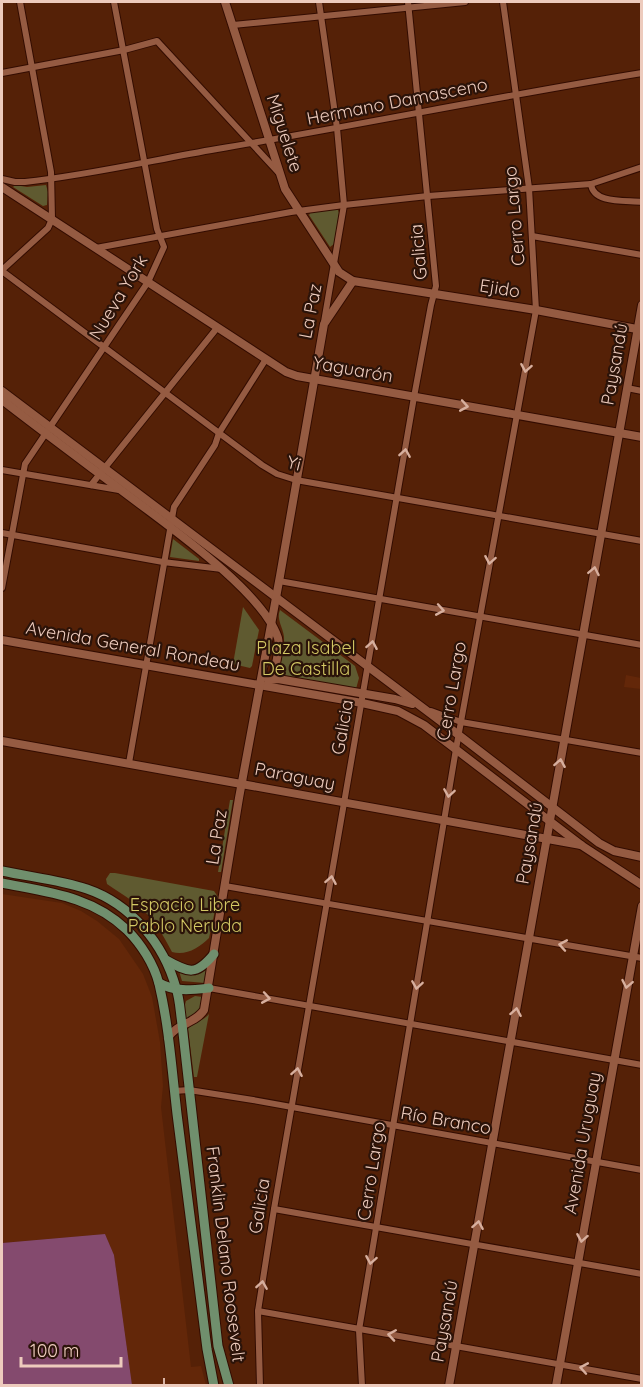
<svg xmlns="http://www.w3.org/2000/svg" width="643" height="1387" font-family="Quicksand,sans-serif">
<rect width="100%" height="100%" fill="#552107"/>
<!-- built -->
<g fill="#632709">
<path d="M626 675 641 678V689L624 687Z"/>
<path d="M2 894 62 903 81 911 97 921 119 939 143 974 152 997 160 1042 163 1086 161 1107 191 1367 201 1366 206 1385H132L114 1255 105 1234 2 1243Z"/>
</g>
<!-- green -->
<g fill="#5f5a30">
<path d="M15 185 27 187 46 185 48 192 47 205 43 206 13 187Z"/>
<path d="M334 208 338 210 339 213 334 244 330 247 309 215 311 212Z"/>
<path d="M173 539 199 559V561L170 557Z"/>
<path d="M243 607 259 630 252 666 250 668 233 664Z"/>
<path d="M280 610 355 666 359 678 356 689 280 675C279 663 285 650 284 637 283 627 276 619 280 610Z"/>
<path d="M230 800H233L221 872H218Z"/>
<path d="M110 873H115L214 891 218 897 209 938C199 948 186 956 172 952 152 913 142 907 107 884L106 879Z"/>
<path d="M209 966 205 983 182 981 179 971C191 978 199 974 209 966Z"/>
<path d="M195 996 203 997C201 1008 198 1016 186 1019L184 1008 186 1001Z"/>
<path d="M209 1014 197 1077H194L188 1029C193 1023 203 1021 209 1014Z"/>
</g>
<!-- water -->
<path fill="#844a6e" d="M105 1234 114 1255 132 1385H2V1243Z"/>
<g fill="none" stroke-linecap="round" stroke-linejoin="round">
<defs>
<g id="street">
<path d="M319 2 337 128 344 205 324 322"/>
<path d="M233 25 465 2"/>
<path d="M2 73 124 50 157 41 278 172"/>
<path d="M2 179 15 182H25C90 175 153 160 217 149 359 125 500 96 642 73"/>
<path d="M591 184C593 204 626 200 642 202"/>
<path d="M532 236 642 255"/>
<path d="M96 248 291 212 344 205 428 196 591 184 642 167"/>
<path d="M2 270 48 228 52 219 51 172 20 2"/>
<path d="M2 271 262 465 277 474 296 480 642 541"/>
<path d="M627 388 642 391"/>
<path d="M2 470 119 490"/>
<path d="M91 485 217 328"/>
<path d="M2 533 163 562 222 569"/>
<path d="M279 581 642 645"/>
<path d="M2 588 25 464 148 282 164 247 157 229 114 2"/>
<path d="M431 711 461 722 642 753"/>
<path d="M129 763 174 507 215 445 219 433 266 359"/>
<path d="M225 886 642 958"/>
<path d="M209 988 642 1065"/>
<path d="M174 1091 189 1090 253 1100 642 1170"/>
<path d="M274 1209 642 1274"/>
<path d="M258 1311 642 1379"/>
<path d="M260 1386 258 1311 274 1209 414 397 431 305 436 286 408 2"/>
<path d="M362 1386 359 1330 456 749 536 310 529 188 503 2"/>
</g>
<g id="secondary">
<path d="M225 2 285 189 339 272 353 281 536 310 642 330"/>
<path d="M2 187 286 372 297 376 642 437"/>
<path d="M2 391 447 726 599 843 614 851 642 857"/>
<path d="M2 400C47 435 92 468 137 502 174 530 264 594 278 638 281 650 274 666 274 678"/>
<path d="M2 640 362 703 398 711 424 725 581 845 642 885"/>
<path d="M268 680 278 679 395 699 412 704"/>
<path d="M2 741 581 845"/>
<path d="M168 1038C177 1023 195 1024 204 1010L239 798 280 576 324 324 353 281"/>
<path d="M449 1386 642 305"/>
<path d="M556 1386 642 906"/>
</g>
<g id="primary">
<path d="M2 871C30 877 60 880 87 889 131 904 164 944 176 988 180 1000 180 1012 182 1024L218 1346 229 1386"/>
<path d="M2 883C47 892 92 896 127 930 141 944 154 964 159 984 169 1026 172 1071 177 1114 187 1192 197 1270 207 1349L214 1386"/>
<path d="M166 960C189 973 196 976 214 954"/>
<path d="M159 983C175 992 191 990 209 988"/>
</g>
</defs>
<!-- street casing -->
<use href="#street" stroke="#330c00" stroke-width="8"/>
<!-- secondary casing -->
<use href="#secondary" stroke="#330c00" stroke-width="10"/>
<!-- primary casing -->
<use href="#primary" stroke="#330c00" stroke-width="11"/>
<!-- street -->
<use href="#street" stroke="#955b42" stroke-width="6"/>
<!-- secondary -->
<use href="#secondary" stroke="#955b42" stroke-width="8"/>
<!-- primary -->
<use href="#primary" stroke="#708f6d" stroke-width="9"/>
<!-- rail -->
<path stroke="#d9b4a5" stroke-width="2" stroke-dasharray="10 10" stroke-linecap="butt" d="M164 1378V1386"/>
</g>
<!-- one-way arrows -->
<defs><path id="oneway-chevron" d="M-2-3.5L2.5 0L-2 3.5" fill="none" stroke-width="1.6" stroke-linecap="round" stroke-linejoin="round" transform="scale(1.5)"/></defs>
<g stroke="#d7af9e">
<use href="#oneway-chevron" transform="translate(526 368) rotate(100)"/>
<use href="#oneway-chevron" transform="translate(464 406) rotate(10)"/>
<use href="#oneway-chevron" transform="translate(405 453) rotate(-81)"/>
<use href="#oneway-chevron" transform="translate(490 560) rotate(100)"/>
<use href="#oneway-chevron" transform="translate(594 571) rotate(-79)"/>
<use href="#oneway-chevron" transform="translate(440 610) rotate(10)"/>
<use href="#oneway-chevron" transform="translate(372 645) rotate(-80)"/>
<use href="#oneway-chevron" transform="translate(560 763) rotate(-80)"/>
<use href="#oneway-chevron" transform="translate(449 793) rotate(99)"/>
<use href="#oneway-chevron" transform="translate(331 880) rotate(-80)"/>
<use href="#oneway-chevron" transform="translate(563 945) rotate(-170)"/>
<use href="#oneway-chevron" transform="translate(627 984) rotate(101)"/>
<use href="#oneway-chevron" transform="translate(417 985) rotate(99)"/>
<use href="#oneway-chevron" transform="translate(266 998) rotate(10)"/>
<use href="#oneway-chevron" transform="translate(516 1012) rotate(-80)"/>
<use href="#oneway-chevron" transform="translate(297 1072) rotate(-80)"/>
<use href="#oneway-chevron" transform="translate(478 1225) rotate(-80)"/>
<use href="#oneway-chevron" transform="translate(582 1238) rotate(100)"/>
<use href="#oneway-chevron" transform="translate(371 1260) rotate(100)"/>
<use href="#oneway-chevron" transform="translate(262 1285) rotate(-81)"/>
<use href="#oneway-chevron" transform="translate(392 1335) rotate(-171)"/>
<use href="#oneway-chevron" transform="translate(584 1368) rotate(-170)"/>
</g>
<g text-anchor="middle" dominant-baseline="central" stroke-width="4.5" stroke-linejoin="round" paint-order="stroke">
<!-- street labels -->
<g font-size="18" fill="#edcbbd" stroke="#2b1309">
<text transform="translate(397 101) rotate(-11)">Hermano Damasceno</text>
<text transform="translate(285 133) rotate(72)">Miguelete</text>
<text transform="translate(514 216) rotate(-95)">Cerro Largo</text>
<text transform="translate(418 252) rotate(-95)">Galicia</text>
<text transform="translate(500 288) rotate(9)">Ejido</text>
<text transform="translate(118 297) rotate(-59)">Nueva York</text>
<text transform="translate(310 311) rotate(-79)">La Paz</text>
<text transform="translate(614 364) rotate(-80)">Paysandú</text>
<text transform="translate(353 369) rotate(10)">Yaguarón</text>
<text transform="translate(294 463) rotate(14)">Yi</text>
<text transform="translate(133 646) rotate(10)">Avenida General Rondeau</text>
<text transform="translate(451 691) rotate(-80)">Cerro Largo</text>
<text transform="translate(342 727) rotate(-80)">Galicia</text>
<text transform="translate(295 776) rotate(11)">Paraguay</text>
<text transform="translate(216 837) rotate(-81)">La Paz</text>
<text transform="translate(529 843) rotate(-80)">Paysandú</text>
<text transform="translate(446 1120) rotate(10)">Río Branco</text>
<text transform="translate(582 1143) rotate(-80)">Avenida Uruguay</text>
<text transform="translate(371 1171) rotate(-81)">Cerro Largo</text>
<text transform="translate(259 1206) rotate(-81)">Galicia</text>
<text transform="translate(226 1254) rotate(83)">Franklin Delano Roosevelt</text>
<text transform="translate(444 1321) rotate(-80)">Paysandú</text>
</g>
<!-- park labels -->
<g font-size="18" fill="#d3c864" stroke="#2b1309">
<text x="306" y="647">Plaza Isabel<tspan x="306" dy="21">De Castilla</tspan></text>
<text x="185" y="904">Espacio Libre<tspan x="185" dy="21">Pablo Neruda</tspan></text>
</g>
</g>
<!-- border -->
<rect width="643" height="1387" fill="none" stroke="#edcbbd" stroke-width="6"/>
<!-- scale -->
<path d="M21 1357v9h100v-9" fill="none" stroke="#edcbbd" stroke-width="3"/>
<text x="30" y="1357" font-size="18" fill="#edcbbd" stroke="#2b1309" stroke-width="4.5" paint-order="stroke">100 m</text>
</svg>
